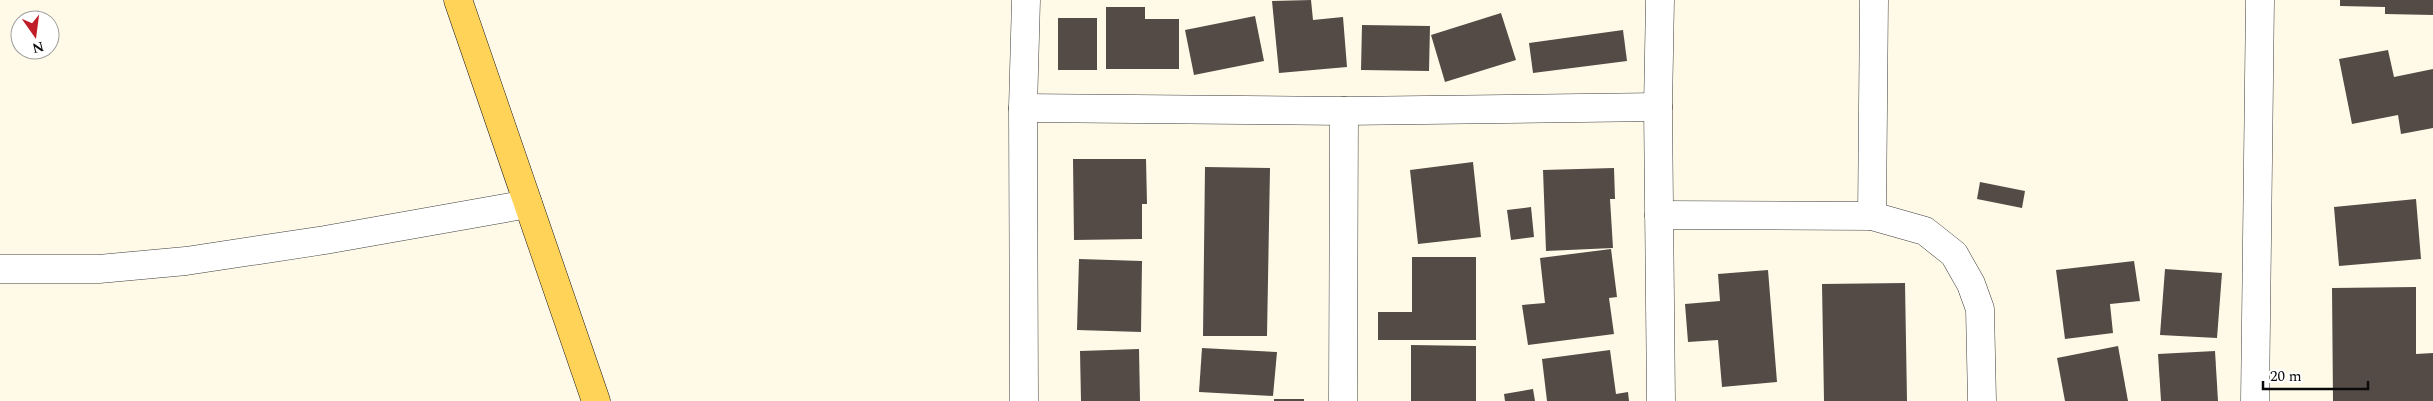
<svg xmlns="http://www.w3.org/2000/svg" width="2433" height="401" font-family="Spectral,serif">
<rect width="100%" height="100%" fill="#fffae8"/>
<!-- building -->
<g fill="#544b46">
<path d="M1311 0 1313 20 1343 17 1347 67 1279 73 1272 1Z"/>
<path d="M2340 0H2433V15L2385 14V7L2340 6Z"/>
<path d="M1106 7H1145V19H1179V69H1106Z"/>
<path d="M1501 13 1516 60 1445 82 1431 35Z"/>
<path d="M1255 16 1264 61 1194 75 1185 30Z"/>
<rect x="1058" y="18" width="39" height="52"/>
<path d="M1362 25 1430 26 1429 71 1361 70Z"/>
<path d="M1623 30 1627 61 1533 73 1529 43Z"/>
<path d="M2388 50 2394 77 2433 69V128L2401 134 2398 115 2352 124 2339 59Z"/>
<path d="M1073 159H1146L1147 204H1142V239L1074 240Z"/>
<path d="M1473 162 1481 237 1418 244 1410 170Z"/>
<path d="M1205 167 1270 168 1267 336H1203Z"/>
<path d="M1614 168 1615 199H1610L1613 248 1546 251 1543 170Z"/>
<path d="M1980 182 2025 191 2022 208 1977 199Z"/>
<path d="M2416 199 2421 259 2339 266 2334 207Z"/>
<path d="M1531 207 1534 237 1511 240 1507 210Z"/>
<path d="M1611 249 1617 297 1609 298 1614 334 1528 345 1522 305 1545 303 1540 258Z"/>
<path d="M1412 257H1476V340H1378V312H1412Z"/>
<path d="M1079 259 1142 261 1141 332 1077 330Z"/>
<path d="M2134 261 2140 301 2110 304 2113 333 2065 339 2056 270Z"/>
<path d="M2165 269 2222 273 2217 338 2160 335Z"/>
<path d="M1768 270 1777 382 1722 387 1718 340 1688 342 1685 304 1720 301 1718 274Z"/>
<path d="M1905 283 1907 401H1824L1822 284Z"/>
<path d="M2416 287V354L2433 353V401H2333L2332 288Z"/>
<path d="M1411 345 1476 346V401H1411Z"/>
<path d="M2118 346 2128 401H2065L2057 358Z"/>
<path d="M1202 348 1277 352 1273 396 1199 392Z"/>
<path d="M1139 349 1140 401H1081L1080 351Z"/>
<path d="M1610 350 1616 394 1628 392 1629 401H1547L1542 359Z"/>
<path d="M2215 351 2218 401H2161L2158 354Z"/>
<path d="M1533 389 1535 401H1505L1504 394Z"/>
<rect x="1274" y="399" width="30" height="2"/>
</g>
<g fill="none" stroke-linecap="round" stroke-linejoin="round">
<defs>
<g id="street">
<path d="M1660 0 1658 107 1661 401"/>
<path d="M1023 108 1344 111 1658 107"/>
<path d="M1659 215 1872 216 1925 231 1954 254 1971 284 1980 309 1982 401"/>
<path d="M1872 216 1874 0"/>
<path d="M0 269H99L186 261 325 240 528 204"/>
<path d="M1024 401 1023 108 1026 0"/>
<path d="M1343 401 1344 111"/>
<path d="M2255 401 2260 0"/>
</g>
<path id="primary" d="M458 0 596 401"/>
</defs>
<!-- street casing -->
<use href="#street" stroke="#3d3d3d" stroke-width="29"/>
<!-- primary casing -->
<use href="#primary" stroke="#1b1b1b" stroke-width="29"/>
<!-- street -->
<use href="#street" stroke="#fff" stroke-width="28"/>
<!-- primary -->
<use href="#primary" stroke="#ffd258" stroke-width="28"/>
</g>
<!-- north arrow -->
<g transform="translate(35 35) rotate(166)"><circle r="24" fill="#ffffff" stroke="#9d9d9d"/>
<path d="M0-4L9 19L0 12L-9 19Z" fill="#c01d29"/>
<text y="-8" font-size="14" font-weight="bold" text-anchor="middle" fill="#0a0a0a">N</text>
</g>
<!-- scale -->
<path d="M2263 381v8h105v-8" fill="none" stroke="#0a0a0a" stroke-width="2.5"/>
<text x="2270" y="381" font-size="15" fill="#0a0a0a" stroke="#ffffff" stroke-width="4" paint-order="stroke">20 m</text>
</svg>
